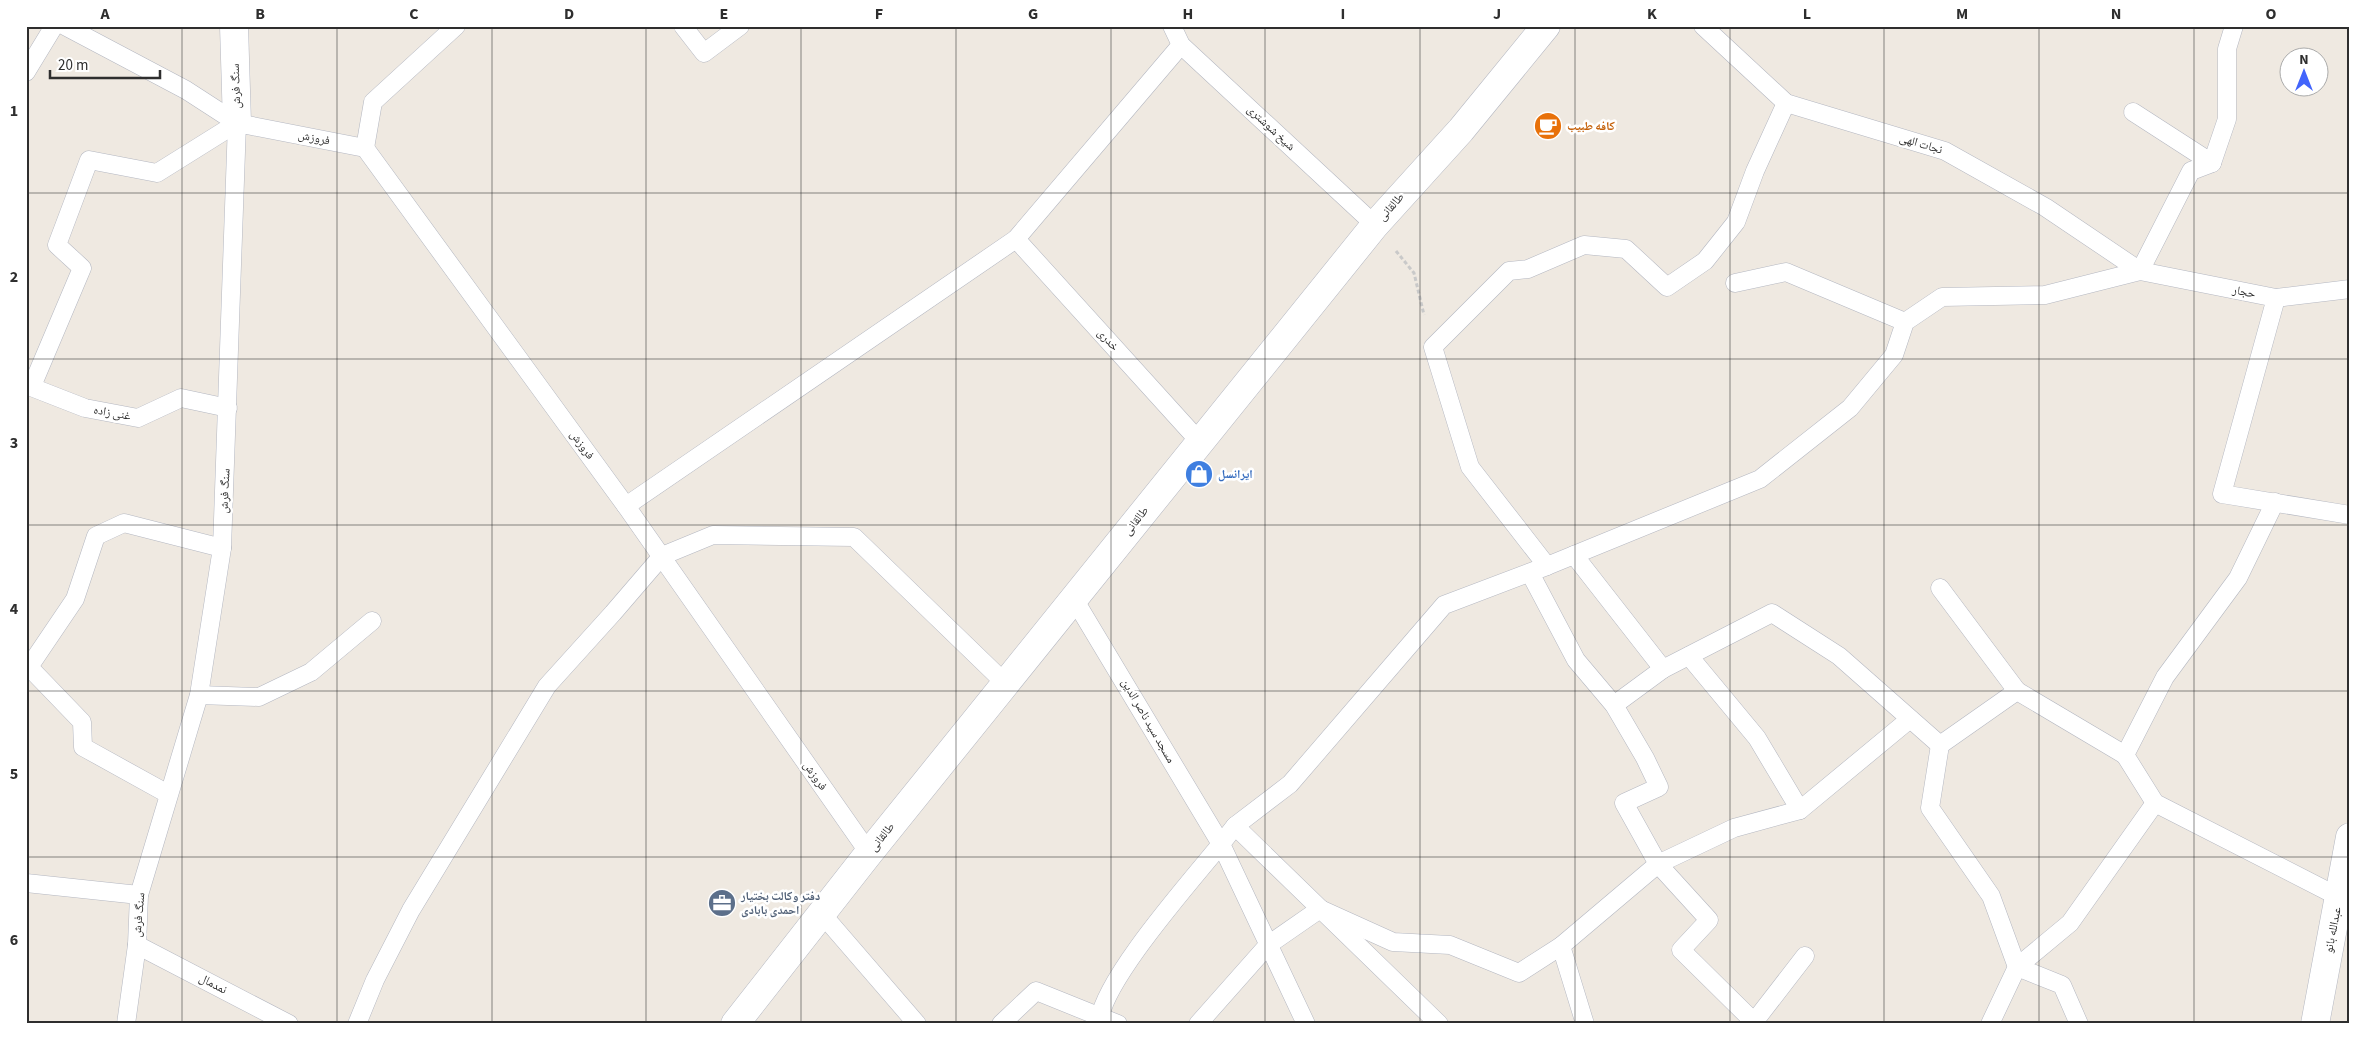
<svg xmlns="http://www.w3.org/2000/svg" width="2376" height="1050" font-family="'Source Sans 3','Noto Naskh Arabic',sans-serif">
<rect width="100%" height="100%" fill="#efe9e1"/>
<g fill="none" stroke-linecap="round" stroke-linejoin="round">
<defs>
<g id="lane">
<path d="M65 26 186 90 237 123 365 148 626 506 869 853"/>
<path d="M683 26 704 53 740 26"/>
<path d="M1172 26 1181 45 1375 225"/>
<path d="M1703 26 1786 103 1945 151 2045 207 2140 271 2276 298 2350 289"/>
<path d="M26 72 54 26"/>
<path d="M2133 112 2212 163"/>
<path d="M365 148 373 102 456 26"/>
<path d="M1016 239 1199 441"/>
<path d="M1735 283 1786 272 1905 322"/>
<path d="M2276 298 2222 494 2350 515"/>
<path d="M26 385 85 408 138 418 181 398 228 408"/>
<path d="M32 386 82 268 57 245 89 160 157 173 237 123"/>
<path d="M2275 502 2238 578 2165 677 2125 755 2155 803 2339 897"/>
<path d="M626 506 1016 239 1181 45"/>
<path d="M1574 555 1663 669 1772 613 1839 656 1940 745 2017 691 2125 755"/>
<path d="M1547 566 1470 467 1433 347 1509 271 1528 269 1584 245 1626 249 1667 287 1705 261 1736 222 1755 171 1786 103"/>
<path d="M1530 573 1576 660 1614 705 1645 758 1659 787 1624 803 1658 864 1709 920 1681 950 1754 1022 1753 1024"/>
<path d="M1940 588 2017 691"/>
<path d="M1074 599 1221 844C1192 880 1100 983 1099 1024"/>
<path d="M1689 656 1757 738 1800 810 1910 719"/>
<path d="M199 695 259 697 311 672 372 621"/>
<path d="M1614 705 1663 669"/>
<path d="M1940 745 1930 808 1991 896 2017 967 2070 923 2155 803"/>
<path d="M168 794 83 747 82 722 29 667 75 599 96 536 124 523 222 548"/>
<path d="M1235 826 1290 784 1444 605 1547 566 1760 479 1850 408 1894 355 1905 322 1942 297 2045 295 2140 271 2191 171 2212 163 2227 119V49L2234 26"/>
<path d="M26 883 139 895"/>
<path d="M822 914 917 1024"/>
<path d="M137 945 289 1024"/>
<path d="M1561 946 1658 864 1734 828 1800 810"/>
<path d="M1754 1022 1805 956"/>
<path d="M126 1024 137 945 139 895 199 695 222 548 237 123"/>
<path d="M357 1024 375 980 411 910 547 686 613 613 662 556 713 535 854 537 1005 683"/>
<path d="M1001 1024 1036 991 1118 1024"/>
<path d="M1198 1024 1268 945 1320 909 1393 942 1450 945 1519 973 1561 946 1585 1024"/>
<path d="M1306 1024 1221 844 1235 826 1439 1024"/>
<path d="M1990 1024 2017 967 2062 985 2079 1024"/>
</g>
<path id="street" d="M234 26 237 123"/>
<g id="secondary">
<path d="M735 1024 869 853 1375 225 1461 130 1546 26"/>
<path d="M2315 1024 2350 837"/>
</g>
</defs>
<!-- lane casing -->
<use href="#lane" stroke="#b4b7c1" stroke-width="19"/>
<!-- street casing -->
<use href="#street" stroke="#b4b7c1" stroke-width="29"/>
<!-- secondary casing -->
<use href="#secondary" stroke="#b4b7c1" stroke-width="29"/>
<!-- path -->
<path stroke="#c9c9c9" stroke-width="3" stroke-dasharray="4 2.5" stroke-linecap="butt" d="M1396 251 1414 273 1424 315"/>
<!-- lane -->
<use href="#lane" stroke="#fff" stroke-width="18"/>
<!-- street -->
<use href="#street" stroke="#fff" stroke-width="28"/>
<!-- secondary -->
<use href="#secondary" stroke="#fff" stroke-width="28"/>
</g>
<!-- grid -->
<path fill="none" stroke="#2e2e2e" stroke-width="1" stroke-opacity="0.55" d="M182 26V1024M337 26V1024M492 26V1024M646 26V1024M801 26V1024M956 26V1024M1111 26V1024M1265 26V1024M1420 26V1024M1575 26V1024M1730 26V1024M1884 26V1024M2039 26V1024M2194 26V1024M26 193H2350M26 359H2350M26 525H2350M26 691H2350M26 857H2350"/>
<!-- icons -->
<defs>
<symbol id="cafe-disc" viewBox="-11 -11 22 22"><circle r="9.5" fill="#e8710a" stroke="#fff"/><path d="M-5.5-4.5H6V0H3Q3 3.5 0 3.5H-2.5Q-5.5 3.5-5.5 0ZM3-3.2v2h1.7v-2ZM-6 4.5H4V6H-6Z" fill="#fff"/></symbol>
<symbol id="shop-disc" viewBox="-11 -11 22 22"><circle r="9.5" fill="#3f7fe0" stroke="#fff"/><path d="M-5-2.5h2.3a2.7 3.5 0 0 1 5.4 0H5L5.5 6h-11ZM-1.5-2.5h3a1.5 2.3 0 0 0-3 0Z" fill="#fff"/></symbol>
<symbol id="office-disc" viewBox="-11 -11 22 22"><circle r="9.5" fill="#5c6f8a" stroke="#fff"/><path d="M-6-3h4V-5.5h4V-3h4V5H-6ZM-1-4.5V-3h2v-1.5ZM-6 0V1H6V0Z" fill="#fff"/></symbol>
</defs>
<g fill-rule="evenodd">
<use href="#cafe-disc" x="1532" y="110" width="32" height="32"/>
<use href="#shop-disc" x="1183" y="458" width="32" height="32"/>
<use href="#office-disc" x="706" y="887" width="32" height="32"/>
</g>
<g text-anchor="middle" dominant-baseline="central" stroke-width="5" stroke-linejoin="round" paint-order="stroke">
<!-- street labels -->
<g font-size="12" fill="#2e2e2e" stroke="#fff">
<text transform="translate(236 86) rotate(-92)">سنگ فرش</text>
<text transform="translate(1271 128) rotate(43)">شیخ شوشتری</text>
<text transform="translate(314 138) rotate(11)">فروزش</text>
<text transform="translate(1921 144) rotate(17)">نجات الهی</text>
<text transform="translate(1391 207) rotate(-48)">طالقانی</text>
<text transform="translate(2244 292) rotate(11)">حجار</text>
<text transform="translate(1108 340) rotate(48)">خدری</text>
<text transform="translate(112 413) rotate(10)">غنی زاده</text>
<text transform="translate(582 445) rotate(54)">فروزش</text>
<text transform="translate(225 491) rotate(-87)">سنگ فرش</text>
<text transform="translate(1136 521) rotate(-52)">طالقانی</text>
<text transform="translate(1148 721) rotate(60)">مسجد سید ناصر الدین</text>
<text transform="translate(815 776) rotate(55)">فروزش</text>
<text transform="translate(882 837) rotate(-51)">طالقانی</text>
<text transform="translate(139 915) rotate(-85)">سنگ فرش</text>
<text transform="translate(2333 930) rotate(-79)">عبدالله بانو</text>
<text transform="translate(213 984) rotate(28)">نمدمال</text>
</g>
<!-- food labels -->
<g font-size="12" font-weight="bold" fill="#c56008" stroke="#fff" text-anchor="start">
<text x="1567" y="126">کافه طبیب</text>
</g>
<!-- shop labels -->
<g font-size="12" font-weight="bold" fill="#366cbe" stroke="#fff" text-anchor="start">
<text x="1218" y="474">ایرانسل</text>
</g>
<!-- service labels -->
<g font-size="12" font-weight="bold" fill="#4e5e75" stroke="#fff" text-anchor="start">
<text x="741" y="896">دفتر وکالت بختیار<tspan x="741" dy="14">احمدی بابادی</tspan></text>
</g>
</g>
<!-- border -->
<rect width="2376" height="1050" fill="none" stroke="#ffffff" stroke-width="55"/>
<!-- north arrow -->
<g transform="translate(2304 72)"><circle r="24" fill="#ffffff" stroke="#ababab"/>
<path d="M0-4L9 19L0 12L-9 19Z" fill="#4264fb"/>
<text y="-8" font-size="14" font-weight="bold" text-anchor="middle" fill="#2e2e2e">N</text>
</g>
<!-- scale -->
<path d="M50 70v8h110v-8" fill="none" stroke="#2e2e2e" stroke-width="2.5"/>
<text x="58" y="70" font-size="15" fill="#2e2e2e" stroke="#ffffff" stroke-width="4" paint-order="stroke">20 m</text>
<rect x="28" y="28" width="2320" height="994" fill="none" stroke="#2e2e2e" stroke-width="2"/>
<g font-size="16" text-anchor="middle" font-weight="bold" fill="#2e2e2e">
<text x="105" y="19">A</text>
<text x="260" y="19">B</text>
<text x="414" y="19">C</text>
<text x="569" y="19">D</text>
<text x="724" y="19">E</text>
<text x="879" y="19">F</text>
<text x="1033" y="19">G</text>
<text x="1188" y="19">H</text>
<text x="1343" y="19">I</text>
<text x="1497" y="19">J</text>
<text x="1652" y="19">K</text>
<text x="1807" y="19">L</text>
<text x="1962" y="19">M</text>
<text x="2116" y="19">N</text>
<text x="2271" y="19">O</text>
<text x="14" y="116">1</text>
<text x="14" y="282">2</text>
<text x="14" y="448">3</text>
<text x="14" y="614">4</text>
<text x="14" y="779">5</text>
<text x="14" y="945">6</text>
</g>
</svg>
